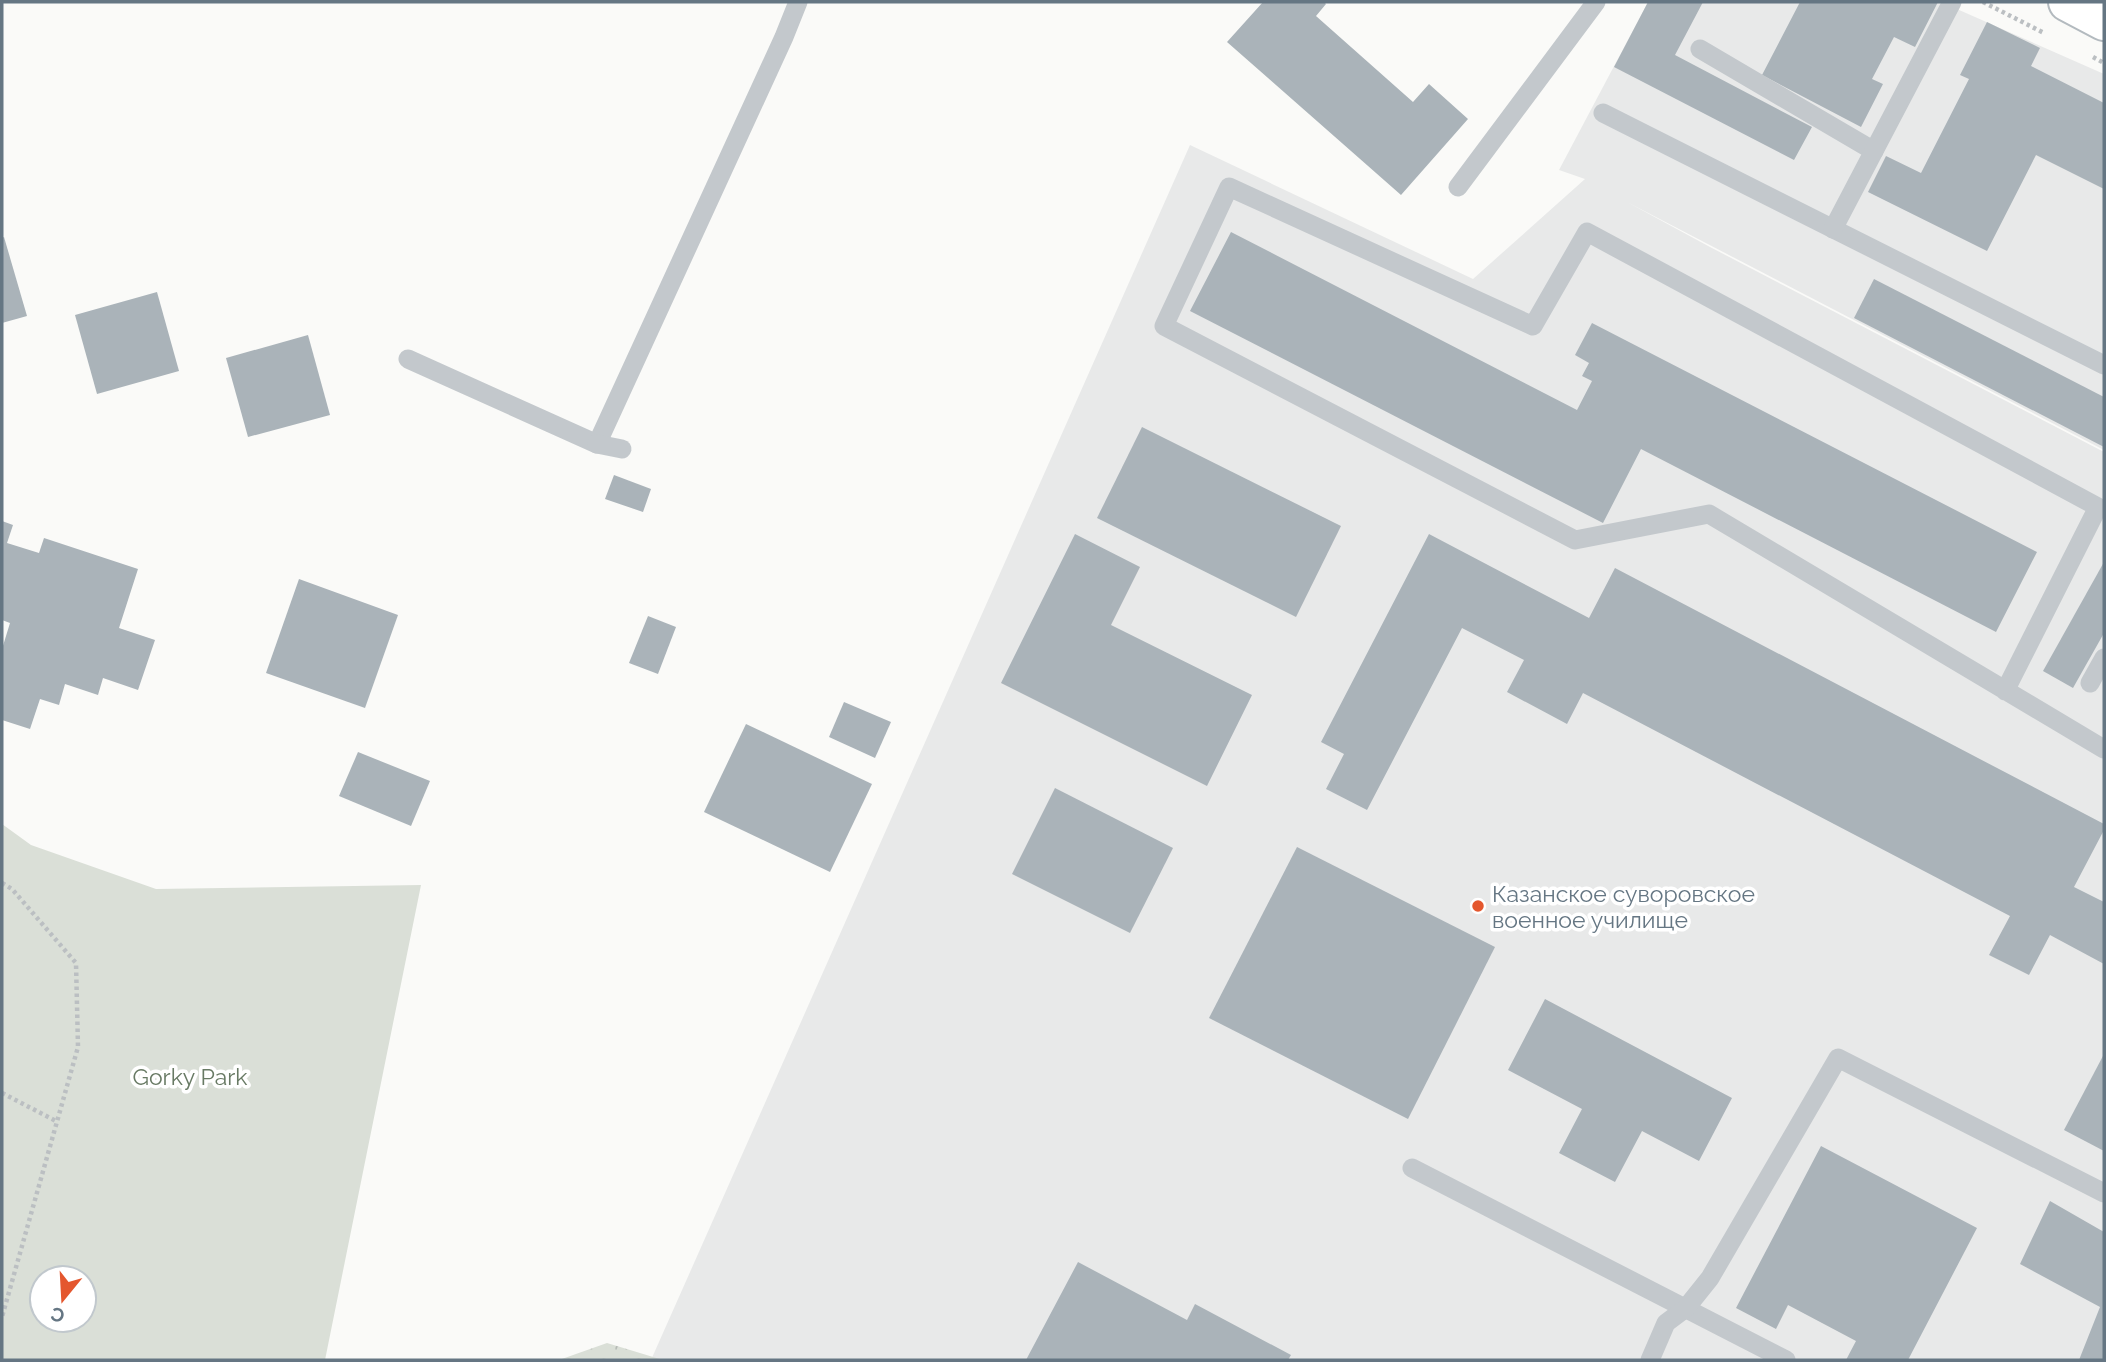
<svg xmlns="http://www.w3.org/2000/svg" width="2106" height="1362" font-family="Raleway,sans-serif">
<defs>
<pattern id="forest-crowns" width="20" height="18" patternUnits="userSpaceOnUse" patternTransform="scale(1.75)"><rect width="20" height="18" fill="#dadfd7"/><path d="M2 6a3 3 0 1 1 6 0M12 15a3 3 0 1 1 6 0" fill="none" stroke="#b4b9b4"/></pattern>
</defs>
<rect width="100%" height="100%" fill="#fafaf8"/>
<!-- built -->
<path fill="#e8e9e9" d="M1648 2H1941L2104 74V450L1627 202 1710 247 2104 452V1360H651L1190 145 1473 279 1585 179 1559 170Z"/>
<!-- forest -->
<path fill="url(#forest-crowns)" d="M607 1343 663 1360H559Z"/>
<!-- park -->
<path fill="#dadfd7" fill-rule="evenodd" d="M2 824 31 845 156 889 421 885 325 1360H2ZM42 1278H84V1320H42Z"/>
<!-- building -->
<g fill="#aab3b9">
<path d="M1263 2H1324L1326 4 1316 16 1413 102 1429 84 1468 119 1401 195 1227 42Z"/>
<path d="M1648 2H1703L1675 55 1812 127 1794 160 1614 67Z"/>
<path d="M1800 2H1938L1915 47 1894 37 1872 79 1883 84 1861 127 1762 75Z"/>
<path d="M1987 22 2040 48 2031 66 2104 103V189L2036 155 1987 251 1868 192 1886 156 1921 173 1969 79 1960 75Z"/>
<path d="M1231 232 1577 410 1592 381 1582 376 1589 363 1575 355 1592 323 2037 552 1996 632 1641 449 1603 523 1190 311Z"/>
<path d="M4 237 27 316 2 323V238Z"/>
<path d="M1874 279 2104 397V447L1854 318Z"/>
<path d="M157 292 179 371 97 394 75 315Z"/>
<path d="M308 335 330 415 248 437 226 358Z"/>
<path d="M1142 427 1341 526 1296 617 1097 518Z"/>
<path d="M614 475 651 489 643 512 605 499Z"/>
<path d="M2 521 13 525 7 543 39 553 44 538 138 569 119 628 155 640 138 690 103 678 98 695 65 684 59 705 40 699 30 729 2 720V649L10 623 2 620Z"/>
<path d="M1075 534 1140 567 1111 625 1252 695 1207 786 1001 683Z"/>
<path d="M1429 534 1589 618 1615 568 2104 824V830L2074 887 2104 902V964L2050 935 2029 975 1989 955 2010 916 1583 693 1567 724 1507 692 1524 660 1462 628 1367 810 1326 789 1344 754 1321 742Z"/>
<path d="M2104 562V633L2073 688 2043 671Z"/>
<path d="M299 579 398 615 365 708 266 673Z"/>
<path d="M648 616 676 627 658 674 629 663Z"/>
<path d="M844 702 891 722 875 758 829 737Z"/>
<path d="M746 724 872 784 830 872 704 812Z"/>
<path d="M358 752 430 781 411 826 339 796Z"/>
<path d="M1055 788 1173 848 1130 933 1012 874Z"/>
<path d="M1297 847 1495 947 1408 1119 1209 1018Z"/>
<path d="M1545 999 1732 1098 1699 1161 1642 1131 1615 1182 1559 1153 1582 1109 1508 1070Z"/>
<path d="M2104 1054V1151L2064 1130Z"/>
<path d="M1821 1146 1977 1228 1908 1360H1846L1856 1341 1788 1305 1776 1329 1736 1308Z"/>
<path d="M2050 1201 2104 1232V1360H2079L2100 1307 2020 1264Z"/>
<path d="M1078 1262 1187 1320 1195 1304 1291 1355 1288 1360H1026Z"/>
</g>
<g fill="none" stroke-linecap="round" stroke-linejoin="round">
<defs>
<path id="secondary" d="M2068 2 2104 21"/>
</defs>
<!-- secondary casing -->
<use href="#secondary" stroke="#b3babf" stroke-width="42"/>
<!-- path -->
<g stroke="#bbbfc2" stroke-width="4.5" stroke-dasharray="3.5 3.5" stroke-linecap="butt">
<path d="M1983 2 2044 33"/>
<path d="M2093 57 2104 63"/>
<path d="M2 883 12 889 76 963 78 1047 2 1317"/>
<path d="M2 1093 56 1121"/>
</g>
<!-- service -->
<g stroke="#c3c8cc" stroke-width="19">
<path d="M1700 49 1874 151"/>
<path d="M1603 113 2104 365"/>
<path d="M1458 187 1596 2"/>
<path d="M1833 229 1952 2"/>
<path d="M408 359 597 444 784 37 798 2"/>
<path d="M597 444 622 449"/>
<path d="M2090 683 2104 658"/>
<path d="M2005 691 2098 507 1587 232 1533 326 1229 187 1164 326 1575 540 1709 514 2104 749"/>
<path d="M1412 1168 1786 1360"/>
<path d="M1650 1360 1666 1323 1686 1308 1710 1278 1838 1058 2104 1193"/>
</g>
<!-- secondary -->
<use href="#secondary" stroke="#fff" stroke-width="38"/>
</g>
<!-- markers -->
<circle fill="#e4572e" stroke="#fff" stroke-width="2.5" cx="1478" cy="906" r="7"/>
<g text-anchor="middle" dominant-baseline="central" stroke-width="7" stroke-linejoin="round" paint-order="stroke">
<!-- poi labels -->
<g font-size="23" fill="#657683" stroke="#fff" text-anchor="start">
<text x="1492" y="893">Казанское суворовское<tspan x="1492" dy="26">военное училище</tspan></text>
</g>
<!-- park labels -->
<g font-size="23" fill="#687a64" stroke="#fff">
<text x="190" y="1076">Gorky Park</text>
</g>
</g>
<!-- border -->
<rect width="2106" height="1362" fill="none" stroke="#657683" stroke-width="7"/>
<!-- north arrow -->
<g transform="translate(63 1299) rotate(198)"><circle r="33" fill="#ffffff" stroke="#c1c8cd" stroke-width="2"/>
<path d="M0-5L12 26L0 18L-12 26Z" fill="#e4572e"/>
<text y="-10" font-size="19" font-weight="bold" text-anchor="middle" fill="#657683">С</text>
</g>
</svg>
